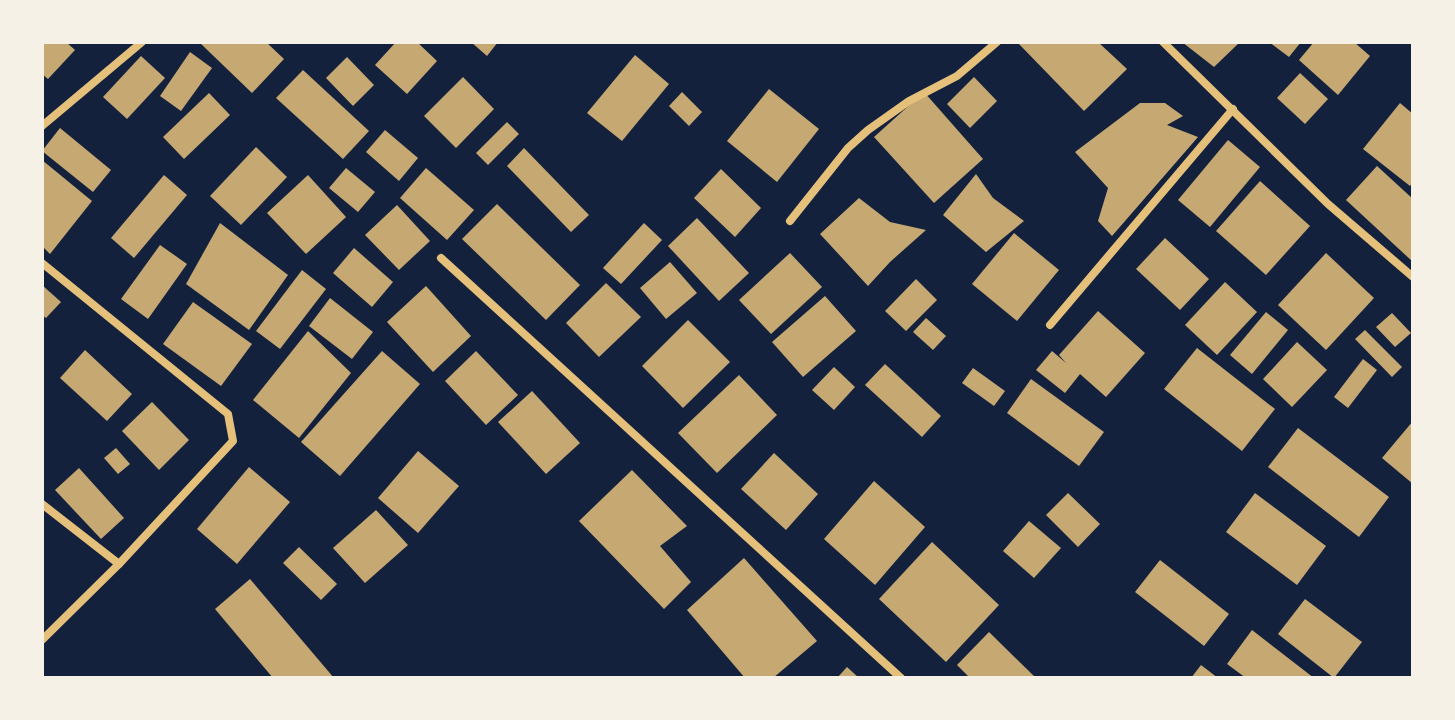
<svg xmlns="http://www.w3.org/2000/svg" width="1455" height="720" font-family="Roboto,sans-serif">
<rect width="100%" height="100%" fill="#14213d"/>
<!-- building -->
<g fill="#c6a872">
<path d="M42 42H66L75 50 48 79 42 74Z"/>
<path d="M199 42H266L284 59 252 93Z"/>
<path d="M396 42H417L437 61 407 94 375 65Z"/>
<path d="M471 42H498L487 56Z"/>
<path d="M1017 42H1098L1127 69 1084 111Z"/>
<path d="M1182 42H1240L1214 67Z"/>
<path d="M1269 42H1301L1289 57Z"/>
<path d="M1314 42H1354L1370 56 1338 95 1299 60Z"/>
<path d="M190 52 212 68 181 111 160 96Z"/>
<path d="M635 55 669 84 622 141 587 113Z"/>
<path d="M141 56 165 78 127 119 103 97Z"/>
<path d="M347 57 374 85 353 106 326 78Z"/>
<path d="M303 70 369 131 343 159 276 98Z"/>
<path d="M1300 73 1328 99 1305 124 1277 98Z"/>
<path d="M463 77 494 109 456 148 424 116Z"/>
<path d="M974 77 997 101 970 128 947 104Z"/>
<path d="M769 89 819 129 777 182 727 141Z"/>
<path d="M682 92 702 112 689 126 669 106Z"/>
<path d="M924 92 983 159 934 203 874 137Z"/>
<path d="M209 93 230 115 184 159 163 137Z"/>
<path d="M1140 103H1165L1183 116 1167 125 1198 137 1112 236 1098 221 1108 188 1075 152Z"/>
<path d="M1400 103 1413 114V182L1410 186 1363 149Z"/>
<path d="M507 122 519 134 488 165 476 153Z"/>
<path d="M60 128 111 170 93 192 42 151Z"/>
<path d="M385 130 418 158 399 181 366 152Z"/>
<path d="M1228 140 1260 167 1210 227 1178 200Z"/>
<path d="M256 147 287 177 241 225 210 196Z"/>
<path d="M524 148 589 215 571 232 507 166Z"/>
<path d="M42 160 92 201 50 254 42 246Z"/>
<path d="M1377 166 1413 199V262L1346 200Z"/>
<path d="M346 168 375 192 358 212 329 188Z"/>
<path d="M426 168 474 210 447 240 400 198Z"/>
<path d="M721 169 761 208 735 237 694 198Z"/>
<path d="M976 174 993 198 1024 221 986 252 943 215Z"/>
<path d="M164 175 187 195 134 258 111 238Z"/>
<path d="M308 175 346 217 306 254 267 213Z"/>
<path d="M1260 181 1310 226 1266 275 1216 231Z"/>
<path d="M859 198 890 222 926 230 890 262 868 286 820 234Z"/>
<path d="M497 204 580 285 546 320 462 239Z"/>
<path d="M397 205 430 241 399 270 365 235Z"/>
<path d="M697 218 749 273 719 301 668 246Z"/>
<path d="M220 223 288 275 249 330 186 284Z"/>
<path d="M644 223 662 240 621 284 603 268Z"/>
<path d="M1014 233 1059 270 1017 321 972 284Z"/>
<path d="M1165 238 1209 279 1180 310 1136 269Z"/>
<path d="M160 245 187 264 148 319 121 299Z"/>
<path d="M354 248 393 282 372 307 333 273Z"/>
<path d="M790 253 822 287 771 334 739 300Z"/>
<path d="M1326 253 1374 298 1326 350 1278 305Z"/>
<path d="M670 262 697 293 666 319 640 288Z"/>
<path d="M302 270 326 289 280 349 256 331Z"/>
<path d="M916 279 937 300 906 331 885 311Z"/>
<path d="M1225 282 1257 312 1217 355 1185 325Z"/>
<path d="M606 283 641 317 599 357 566 323Z"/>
<path d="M42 285 61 302 46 318 42 315Z"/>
<path d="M426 286 471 336 433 372 387 322Z"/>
<path d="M825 296 856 331 803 377 772 342Z"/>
<path d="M330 298 373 332 352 359 309 326Z"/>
<path d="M193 302 252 344 221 386 163 344Z"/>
<path d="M1098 311 1145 353 1106 397 1080 374 1065 393 1036 370 1052 351 1066 363 1059 355Z"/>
<path d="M1266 312 1288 330 1252 374 1230 355Z"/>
<path d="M1392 313 1411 333 1395 347 1376 327Z"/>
<path d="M926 318 946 336 933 350 913 332Z"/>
<path d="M688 320 730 362 683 408 642 366Z"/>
<path d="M1365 330 1402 367 1392 377 1355 339Z"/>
<path d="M308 331 351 373 299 438 253 400Z"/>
<path d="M1297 342 1327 370 1292 407 1263 379Z"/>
<path d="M1197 348 1275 409 1242 451 1164 389Z"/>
<path d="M85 350 132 394 107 421 60 378Z"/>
<path d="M382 351 420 384 340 476 301 442Z"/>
<path d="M476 351 518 395 486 425 445 381Z"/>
<path d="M1363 359 1377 370 1348 408 1334 397Z"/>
<path d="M885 364 941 416 922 437 865 385Z"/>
<path d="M834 367 855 387 834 410 812 390Z"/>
<path d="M973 368 1005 391 994 406 962 383Z"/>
<path d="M739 375 777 415 717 473 678 433Z"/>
<path d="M1031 379 1104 432 1079 466 1007 413Z"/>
<path d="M532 391 580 443 546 474 498 422Z"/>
<path d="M152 402 189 440 159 470 122 431Z"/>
<path d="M1413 421V484L1382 458Z"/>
<path d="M1298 428 1389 497 1359 537 1268 467Z"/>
<path d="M116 448 130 464 118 474 104 458Z"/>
<path d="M418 451 459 486 418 533 378 498Z"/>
<path d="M774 453 818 494 786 530 741 489Z"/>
<path d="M249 467 290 502 237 564 197 529Z"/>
<path d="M79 468 124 518 101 539 55 490Z"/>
<path d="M632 470 687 526 660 546 691 582 664 609 579 521Z"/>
<path d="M874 481 925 527 875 585 824 539Z"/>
<path d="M1068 493 1100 524 1078 547 1046 515Z"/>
<path d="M1255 493 1326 546 1297 585 1226 532Z"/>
<path d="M376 510 408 545 365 583 333 548Z"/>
<path d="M1029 521 1061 548 1034 578 1003 551Z"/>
<path d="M932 542 999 605 946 662 879 599Z"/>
<path d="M299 547 337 584 321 600 283 563Z"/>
<path d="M744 558 817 641 773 678H745L687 610Z"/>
<path d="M1160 560 1229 614 1204 646 1135 592Z"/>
<path d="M250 579 334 678H273L215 609Z"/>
<path d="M1305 599 1362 642 1334 678 1278 634Z"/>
<path d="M1252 630 1314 678H1246L1227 664Z"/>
<path d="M989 632 1036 678H970L957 665Z"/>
<path d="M1201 665 1218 678H1191Z"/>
<path d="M847 667 859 678H837Z"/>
</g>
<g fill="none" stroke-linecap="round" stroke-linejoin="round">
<!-- minor -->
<g stroke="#e5c07b" stroke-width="8">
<path d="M1163 42 1328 204 1413 277"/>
<path d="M42 126 142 42"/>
<path d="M790 221 848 148 868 130 909 101 957 76 997 42"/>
<path d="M441 258 901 678"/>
<path d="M42 263 228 414 233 441 119 564 42 640"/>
<path d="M1050 325 1233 109"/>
<path d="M42 504 119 564"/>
</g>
</g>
<!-- border -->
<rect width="1455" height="720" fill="none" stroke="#f6f1e7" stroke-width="88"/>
</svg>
